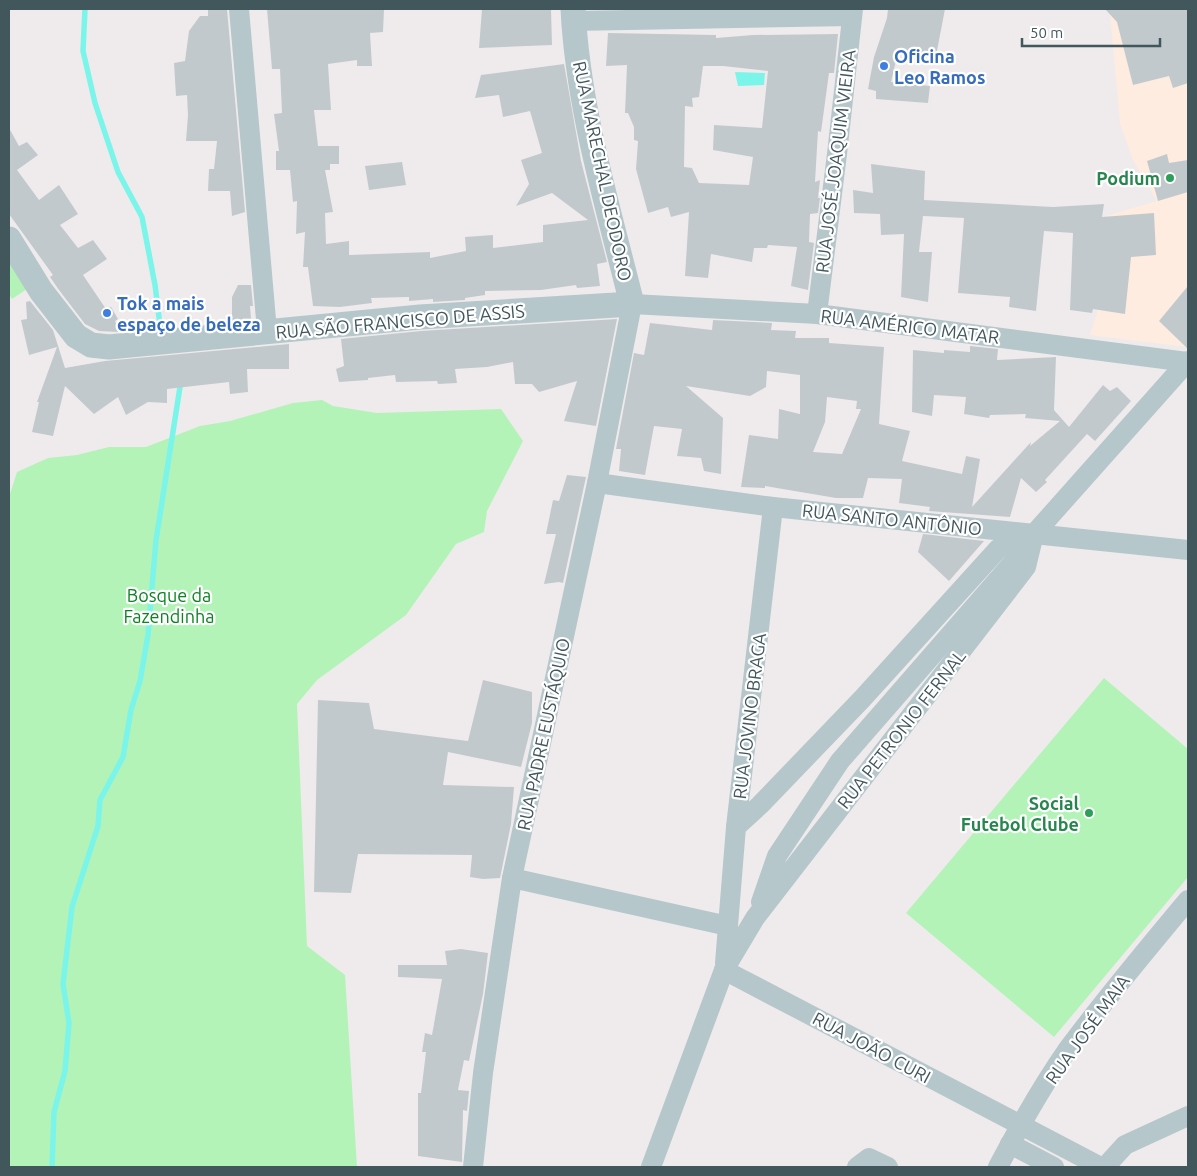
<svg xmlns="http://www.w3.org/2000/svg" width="1197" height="1176" font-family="Ubuntu,sans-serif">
<rect width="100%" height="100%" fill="#efebec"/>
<!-- commercial -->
<path fill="#feece0" d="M1133 9H1188V345L1187 347 1090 335 1098 310 1106 216 1157 201 1132 158 1120 123 1110 14Z"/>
<!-- green -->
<g fill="#b3f3b8">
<path d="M9 259 27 289 12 299 9 294Z"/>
<path d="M322 400 333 406 377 413 501 409 523 441 487 511 484 532 456 544 406 615 317 680 297 704 307 946 345 975 357 1167H9V497L17 472 48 458 77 455 109 447H146L200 426 230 421 293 403Z"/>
<path d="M1104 678 1188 749V877L1054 1037 906 913Z"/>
</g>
<!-- water -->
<path fill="#7bf5e9" d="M735 72 765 73 764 85 738 86Z"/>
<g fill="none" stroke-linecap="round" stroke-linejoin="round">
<!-- stream -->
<g stroke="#7bf5e9" stroke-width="5.5">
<path d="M85 9 83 51 95 103 118 172 142 217 155 285 160 325 164 335"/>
<path d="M52 1167 54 1112 65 1071 69 1023 63 984 72 907 98 826 100 800 123 757 131 710 140 681 148 635 156 540 180 387 179 381"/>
</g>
</g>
<!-- building -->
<g fill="#c2c9cc" fill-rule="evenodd">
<path d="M208 9H227L245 212 232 216 230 191H208L209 169H214L217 141H186L188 115 187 95 176 96 174 63 185 61 189 31 200 16H208Z"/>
<path d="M267 9H384L383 32 370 33 372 66H357V60L328 64 331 110H314L318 146H339V164H330V170H325L333 212 325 213 326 244 349 241V255L430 252V258L466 251 465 237 493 235V248L543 242V225L588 220 552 193 516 206 529 184 521 160 542 153 530 111 503 117 499 95 475 98 481 75 564 64 581 161 607 262 597 264 600 286 577 288 576 285 541 290 485 291V295L465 298V300L433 302V299L409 301V297L371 298 372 303 340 307 313 306 308 267H303L305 232 296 234 297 201 293 202 290 170H276V151H279L274 114 282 113 280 69H272Z"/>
<path d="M482 9H551L552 45 479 48Z"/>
<path d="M888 9H945L936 56 898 52 891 82 930 86 928 103 876 99V91L868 89 874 57 887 18Z"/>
<path d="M1105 9H1188V83L1173 88 1169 76 1133 85 1117 22Z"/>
<path d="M608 33 716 35V38L753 35 838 34 834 73H829L821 132 818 131 815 182 820 180 818 198H820L818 213 810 214 809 242 814 243 808 290 791 286 797 247 768 245 767 248H754L752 262 711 254 708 278 685 276 689 212 671 217 668 207 648 213 636 169 638 141 634 140V127L628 113H625L627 65 606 66ZM703 66H723L768 71 762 128 714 125 713 150 753 157 749 185 699 183 692 168 684 167 685 106 693 107 692 98 699 97Z"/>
<path d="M9 128 19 146 27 142 38 155 17 170 39 200 59 185 78 214 60 225 78 248 93 240 107 259 83 275 106 309 111 307 118 319 115 321 120 332 99 331 85 324 59 290 50 277 53 275 9 214Z"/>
<path d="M1167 154 1169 163 1188 160V192L1158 201 1147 161Z"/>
<path d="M402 162 406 185 369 190 365 166Z"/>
<path d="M871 164 925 171 924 200 1053 207 1104 204 1102 217 1154 213 1156 255 1131 257 1125 314 1093 309 1092 313 1070 310 1073 233 1044 231 1036 311 1009 307 1010 297 958 293 964 218 923 216 919 252H932L928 302 901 297 904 234 881 235 880 214 854 213 853 190 873 193Z"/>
<path d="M238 285H251L253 306H250L251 319 232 321V297Z"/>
<path d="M1188 286V349L1159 321Z"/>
<path d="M30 301 53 330 65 368 105 361 289 344V369H247L248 392 230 394 229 382 167 389V403L148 402 126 415 118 397 94 414 65 386 53 436 32 432 39 402H37L57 347 29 355 21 320 27 319 26 302Z"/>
<path d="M617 319 596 426 564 421 577 381 539 392 532 384H515L513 362 487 367 455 369 457 383 438 384 437 381 396 382 395 375 368 378V380L339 382 336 369 344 366 341 339 421 331Z"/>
<path d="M713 320 772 323 771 330 796 331 795 338H829V343L884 347 879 424 910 431 902 461 962 474 966 456 980 459 972 507 1031 442 1030 446 1060 421 1025 418 1026 414 990 415 989 418 964 414 966 397 934 395 932 416 912 412 913 350 944 353V350L970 352V346L998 349 997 360 1056 357 1054 410 1069 427 1103 385 1110 391 1117 387 1131 401 1095 441 1087 434 1045 480 1047 482 1036 492 1021 478 1010 517 929 511 930 507 899 503 902 479 868 478 863 498H836L765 486V488L741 487 749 435 778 439 779 409 800 414V375L767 371 766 387 750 396 686 386 723 418 721 474 704 471 701 458 677 456 682 429 654 426 645 475 619 471 621 449H616L634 353 644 355 650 323 712 330ZM827 397 857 401 856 409H861L842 454 813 452 825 422Z"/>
<path d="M567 475 586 477 563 583 559 582 544 584 556 534H546L553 500 559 501Z"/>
<path d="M923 534 984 541 949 581 918 552Z"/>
<path d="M483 680 532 692V723L521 767 448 752 443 785 514 787 511 824 500 878 483 879 470 877 472 855 358 854 351 893 314 892 318 700 369 703 374 729 468 741Z"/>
<path d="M461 949 488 953 483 994 469 1061 464 1060 458 1090 469 1091 467 1111 463 1110 462 1162 418 1156V1093H421L426 1052H422L425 1033 432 1035 442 979 398 977V965H447L445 951Z"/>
</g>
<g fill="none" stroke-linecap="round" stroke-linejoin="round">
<!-- minor -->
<g stroke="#b5c7cb" stroke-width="20">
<path d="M239 9 267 331"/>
<path d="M574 21 852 16"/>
<path d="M817 314 837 154 853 9"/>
<path d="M597 483 773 507 1188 550"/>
<path d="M736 827 760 805 862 699 998 549 1032 535"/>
<path d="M512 878 728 926"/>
<path d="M761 902 777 856 840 761 1015 560 1034 534 1188 361"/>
<path d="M725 963 736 827 773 507"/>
<path d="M724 970 1101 1167"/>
<path d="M1010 1144 1054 1167"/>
<path d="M473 1167 483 1073 512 878 597 483 632 304 817 314 1187 362"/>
<path d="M651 1167 724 970 755 918 1026 567 1034 534"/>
<path d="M857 1167 869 1158 888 1167"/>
<path d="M998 1167C1019 1127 1042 1086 1068 1049 1106 998 1147 949 1188 900"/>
<path d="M1105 1167 1125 1145 1188 1116"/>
</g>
<!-- tertiary -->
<path stroke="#b5c7cb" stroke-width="25" d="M9 239 41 291 76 336 91 345 109 347 420 317 632 304C608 207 578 109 573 9"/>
</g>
<!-- markers -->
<g fill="#3f7fe0" stroke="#fff" stroke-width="2">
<circle cx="884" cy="66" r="5"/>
<circle cx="107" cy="313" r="5"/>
</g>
<g fill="#2e9e5b" stroke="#fff" stroke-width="2">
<circle cx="1170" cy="178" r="5"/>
<circle cx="1089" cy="813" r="5"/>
</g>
<g text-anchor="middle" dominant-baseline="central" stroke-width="4.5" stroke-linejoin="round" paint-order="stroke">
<!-- shop labels -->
<g font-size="18" font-weight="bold" fill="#366cbe" stroke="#fff" text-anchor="start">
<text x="894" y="56">Oficina<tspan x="894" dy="21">Leo Ramos</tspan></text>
<text x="117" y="303">Tok a mais<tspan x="117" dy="21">espaço de beleza</tspan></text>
</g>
<!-- street labels -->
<g font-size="18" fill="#42575b" stroke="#fff">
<text transform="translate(835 161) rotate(-83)">RUA JOSÉ JOAQUIM VIEIRA</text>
<text transform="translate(603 171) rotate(78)">RUA MARECHAL DEODORO</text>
<text transform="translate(400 321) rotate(-5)">RUA SÃO FRANCISCO DE ASSIS</text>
<text transform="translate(910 326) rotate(7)">RUA AMÉRICO MATAR</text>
<text transform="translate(892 519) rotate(6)">RUA SANTO ANTÔNIO</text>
<text transform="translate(749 716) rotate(-83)">RUA JOVINO BRAGA</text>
<text transform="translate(901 729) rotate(-52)">RUA PETRONIO FERNAL</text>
<text transform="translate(543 734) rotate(-78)">RUA PADRE EUSTÁQUIO</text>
<text transform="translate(1087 1029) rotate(-54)">RUA JOSÉ MAIA</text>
<text transform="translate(872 1047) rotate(28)">RUA JOÃO CURI</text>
</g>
<!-- leisure labels -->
<g font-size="18" font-weight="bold" fill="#27864d" stroke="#fff" text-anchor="end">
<text x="1160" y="178">Podium</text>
<text x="1079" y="803">Social<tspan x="1079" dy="21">Futebol Clube</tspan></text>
</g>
<!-- park labels -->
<g font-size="18" fill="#0c8323" stroke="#fff">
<text x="169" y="595">Bosque da<tspan x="169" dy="21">Fazendinha</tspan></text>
</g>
</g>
<!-- border -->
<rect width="1197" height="1176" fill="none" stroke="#42575b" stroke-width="20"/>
<!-- scale -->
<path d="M1022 38v8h138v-8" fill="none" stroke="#42575b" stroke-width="2.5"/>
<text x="1030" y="38" font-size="15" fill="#42575b" stroke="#ffffff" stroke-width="4" paint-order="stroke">50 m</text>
</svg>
